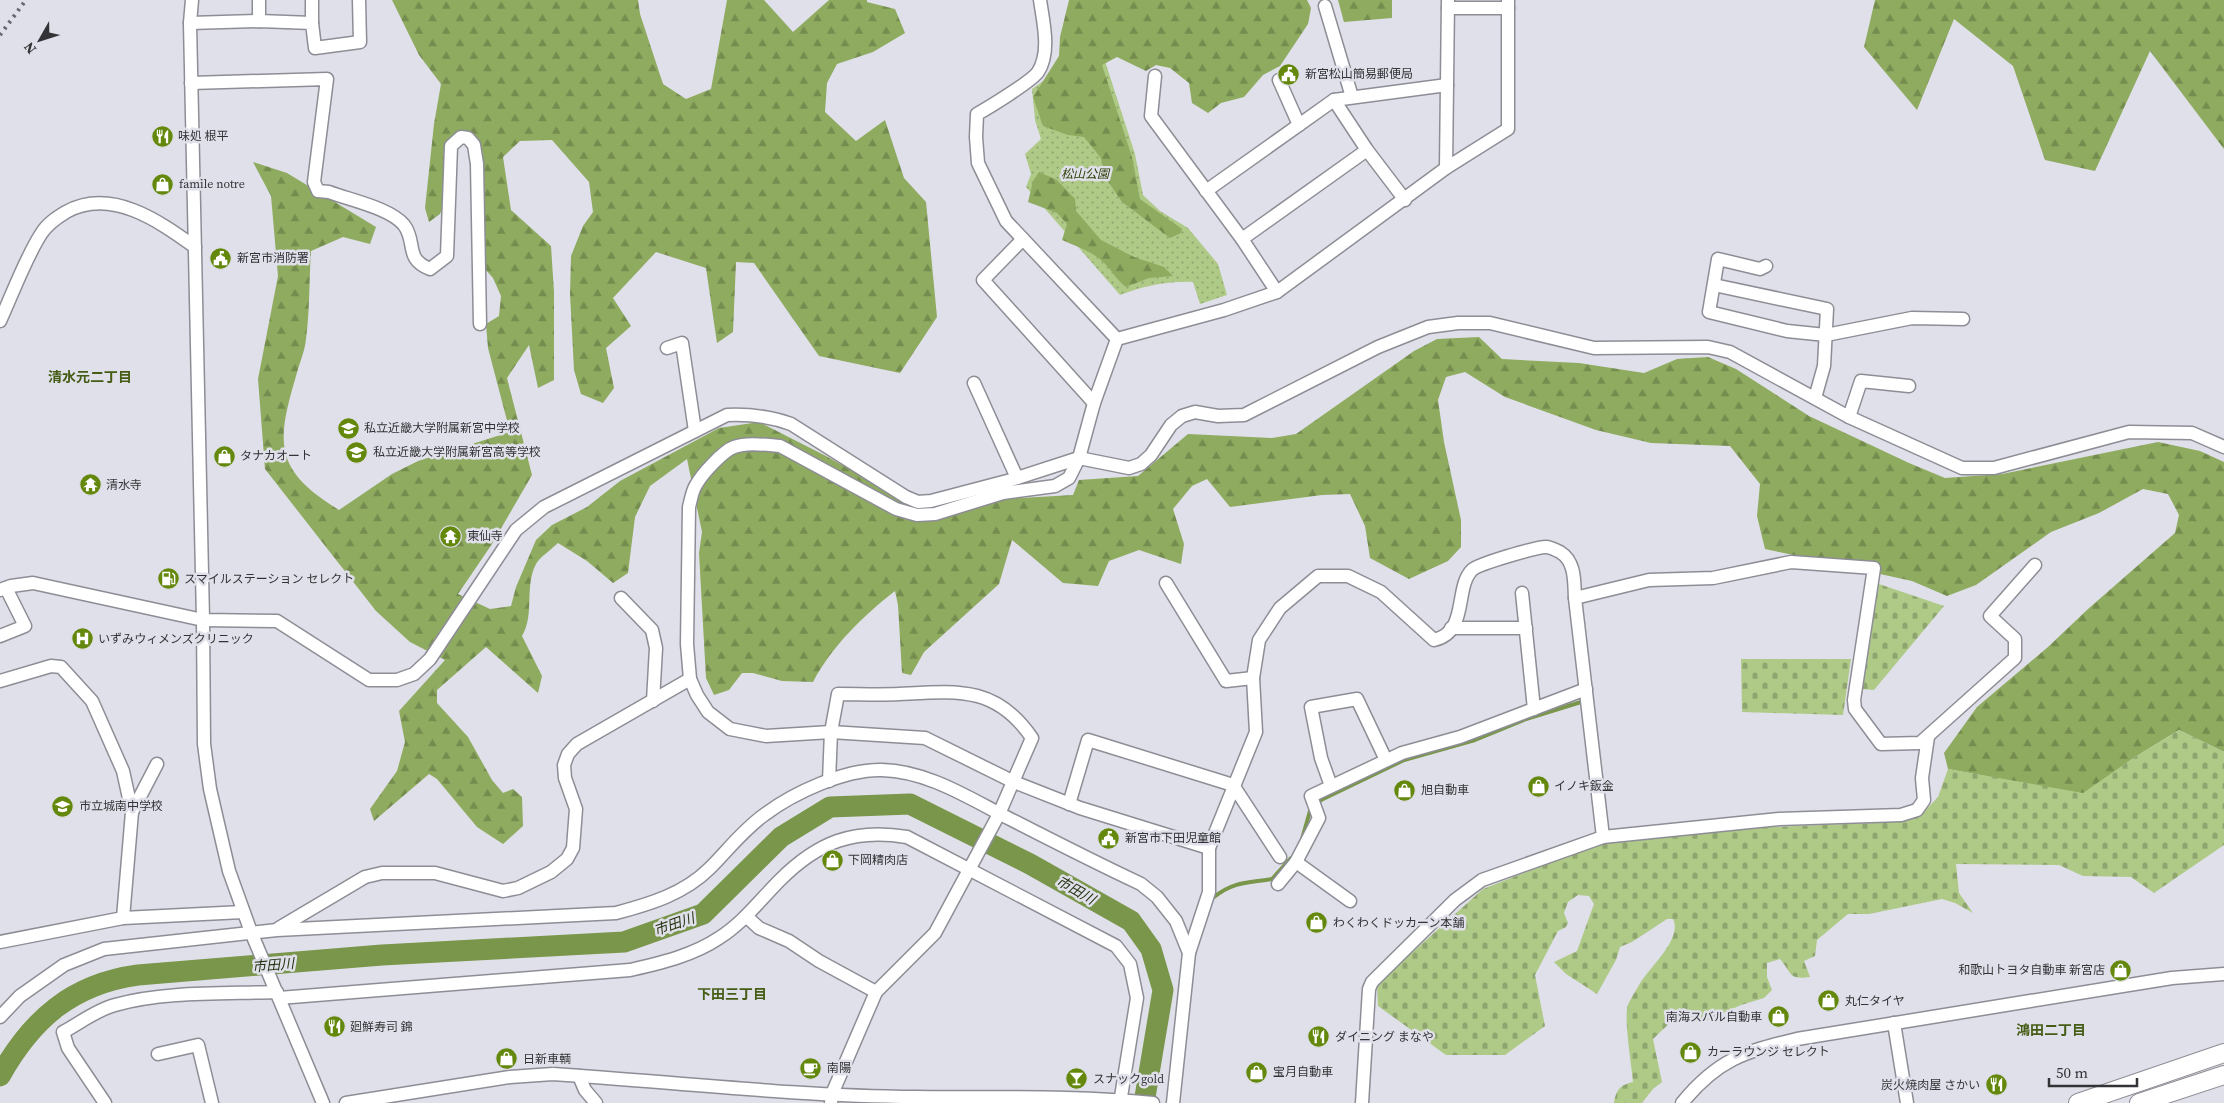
<svg xmlns="http://www.w3.org/2000/svg" width="2224" height="1103" font-family="'Source Serif 4','Noto Sans JP',serif">
<defs>
<pattern id="grass-dots" width="8" height="8" patternUnits="userSpaceOnUse" patternTransform="scale(1.25)"><rect width="8" height="8" fill="#afca87"/><path d="M2 2h.1M6 6h.1" fill="none" stroke="#8fa56f" stroke-width="1.8" stroke-linecap="round"/></pattern>
<pattern id="forest-firs" width="22" height="20" patternUnits="userSpaceOnUse" patternTransform="scale(1.25)"><rect width="22" height="20" fill="#8eab5f"/><path d="M5 1l3.5 6h-7zM16 11l3.5 6h-7z" fill="#758c4f"/></pattern>
<pattern id="cemetery-stones" width="16" height="16" patternUnits="userSpaceOnUse" patternTransform="scale(1.25)"><rect width="16" height="16" fill="#afca87"/><path d="M2 7V4a2 2 0 0 1 4 0v3zM10 15v-3a2 2 0 0 1 4 0v3z" fill="#8fa56f"/></pattern>
</defs>
<rect width="100%" height="100%" fill="#e0e0ea"/>
<!-- grass -->
<path fill="url(#grass-dots)" d="M1103 55 1135 154 1143 195 1160 211 1188 228 1218 264 1227 295 1200 304 1193 282C1166 281 1145 286 1120 295L1026 187 1031 174 1025 154 1041 139 1035 120 1032 89 1049 77Z"/>
<!-- forest -->
<g fill="url(#forest-firs)">
<path d="M392 0H638L640 14 663 84 686 99 711 89 727 0H764L793 32 829 0H867V2L895 9 905 33 873 52 837 64 827 83 825 112 856 141 885 120 904 178 926 202 937 317 900 373 819 356 754 263 736 262 733 332 717 343 706 268 656 252 613 298 631 326 606 348 614 388 603 403 581 394 574 370 570 294 571 256 583 226 593 212 589 182 552 140 520 141 503 157 511 210 551 246 554 292V380L538 388 529 345 507 378 532 475 492 544 458 594 490 609 511 606 516 587 536 540 552 525 587 507 620 481 719 428 759 422 826 456 911 504 1073 495 1079 480 1138 476 1188 434 1272 438 1296 434 1414 351 1437 339 1479 337 1502 359 1579 363 1644 373 1677 359 1708 357 1736 369 1809 416 1909 463 1945 478 2002 474 2158 442 2200 451 2224 462V752L2179 730 2135 757 2083 794 1948 769 1944 753 1977 707 2048 647 2088 609 2175 533 2179 515 2168 494 2143 489 2099 513 2051 532 1976 585 1947 596 1912 581 1765 549 1757 516 1760 484 1730 446 1651 443 1596 430 1505 397 1465 372 1446 377 1438 400 1444 442 1461 520V547L1448 561 1409 579 1370 558 1365 526 1350 494 1322 495 1230 507 1207 479 1192 486 1173 509 1184 544 1181 564 1139 550 1109 561 1098 586 1063 583 1012 540 999 584 924 652 911 675 902 673 898 605 895 591C863 616 832 646 813 682L782 681 753 673H742L729 690 714 695 706 678 699 553 702 532 687 459 650 486 635 517 628 573 613 583 587 561 558 543C552 549 540 557 536 564 524 587 535 615 522 636L542 676 538 693 486 647 437 690V703L468 737 492 780 503 793 513 789 522 797 523 826 503 844 477 827 437 779 429 774 374 821 370 809 397 771 405 742 399 711 445 660 410 642 376 611 265 469 258 379 278 276 271 196 253 162 287 173 376 227 370 244 343 237 311 251C309 280 310 310 306 339 305 351 299 364 296 376 276 444 274 470 339 510L392 474 418 461 510 432 488 348 486 324 499 316 501 296 493 278 485 269 482 245V163L458 132 445 202 440 214 429 222 425 208 434 124 441 84 419 55Z"/>
<path d="M1069 0H1307L1311 8 1308 24 1280 66 1263 75 1244 97 1221 103 1208 113 1192 103 1189 83 1170 68 1156 65 1146 71 1117 57 1102 65 1132 157 1140 199 1182 229 1181 233 1170 238 1122 202 1105 177 1101 158 1084 137 1068 135 1043 126 1033 97 1059 56 1060 37Z"/>
<path d="M1338 0H1392V18L1344 22Z"/>
<path d="M1875 0H2224V149L2150 51 2095 171 2045 160 2013 66 1954 19 1917 110 1864 47Z"/>
<path d="M1039 172 1057 180 1075 199 1076 211 1101 240 1134 257 1164 267 1173 276 1149 278 1126 287C1118 281 1114 274 1107 266 1096 253 1078 247 1062 240L1067 224 1057 213 1028 202 1033 181Z"/>
</g>
<!-- cemetery -->
<g fill="url(#cemetery-stones)">
<path d="M1876 583 1944 606 1874 690 1861 689Z"/>
<path d="M1741 659H1851L1843 715 1742 712Z"/>
<path d="M2179 730 2224 752V845L2154 893 2131 877 2083 876 2059 865 1956 864 1959 893 1973 913 1955 903 1942 899 1869 914H1848L1817 940 1815 956 1804 961 1810 977C1788 980 1792 973 1780 959L1767 963V977L1772 990 1764 998 1741 1005 1701 1023 1675 1018 1653 1039 1662 1082 1653 1089 1642 1103H1614C1616 1090 1620 1085 1633 1082 1631 1061 1625 1028 1627 1008 1628 1002 1636 991 1639 985 1649 967 1683 939 1673 919H1667L1632 942 1620 947 1616 960 1597 994 1566 974 1554 962 1577 951 1594 904 1589 896 1578 895 1568 902 1564 913 1568 923 1566 927 1558 931 1535 975 1545 1026 1505 1055H1446L1378 1006 1377 984 1483 889 1595 845 1724 829 1874 823 1922 814 1938 797 1948 769 2083 793 2135 757Z"/>
</g>
<g fill="none" stroke-linecap="round" stroke-linejoin="round">
<!-- stream -->
<g stroke="#79964a" stroke-width="4">
<path d="M1302 839 1310 811 1321 800 1404 760 1475 740 1526 719 1581 702"/>
<path d="M1214 897C1234 881 1248 883 1272 879L1291 858"/>
</g>
<!-- river -->
<path stroke="#79964a" stroke-width="21" d="M0 1076C32 1019 72 984 138 975L382 955 624 942 703 914 781 837 830 807 910 804 1030 864 1131 921 1151 949 1163 990 1144 1103"/>
<defs>
<g id="minor">
<path d="M192 0 190 23 203 620 204 744 210 789 229 871 251 932 323 1103"/>
<path d="M312 0V23"/>
<path d="M1040 0C1043 21 1051 52 1038 72 1032 81 988 108 977 114L976 137 978 163 1006 221 1117 339"/>
<path d="M1325 6 1352 97"/>
<path d="M1448 8H1508"/>
<path d="M259 21V0"/>
<path d="M190 23 259 21 312 23 315 48 360 42 359 0"/>
<path d="M1155 76 1151 116 1242 239 1277 292"/>
<path d="M1279 80 1299 125"/>
<path d="M191 83 327 79 314 182 318 191 329 192C350 200 390 208 404 225 417 242 404 259 430 269L447 256 451 146 461 137 468 138 474 145 477 164 480 324"/>
<path d="M1334 100 1367 150 1405 200"/>
<path d="M1446 168 1448 0"/>
<path d="M1206 191 1334 100 1447 85"/>
<path d="M1023 239 983 280 1094 403"/>
<path d="M1242 239 1367 150"/>
<path d="M1766 266 1760 269 1718 259 1709 312 1787 331 1826 335 1912 318 1963 319"/>
<path d="M1714 285 1827 309 1824 366 1815 398"/>
<path d="M0 321C12 295 26 257 41 234 47 224 56 218 66 212 111 187 159 221 195 247"/>
<path d="M1117 339 1094 403 1079 458 1069 478 1055 486 1003 493 935 514 917 515 896 509 780 446C766 445 748 442 734 447 723 451 702 474 696 485 692 491 691 500 689 507L687 644 690 679 697 695 708 712 730 729 766 736 831 732 925 738 1014 782 1080 808 1209 848"/>
<path d="M1117 339 1224 310 1277 292 1446 168 1508 129V0"/>
<path d="M667 348 682 343 695 431"/>
<path d="M974 383 1017 478"/>
<path d="M1849 417 1861 381 1909 386"/>
<path d="M1166 583 1226 681 1253 678"/>
<path d="M0 590 11 586 33 583 203 620 277 621 369 680H397L414 674 430 659 516 530 544 507 727 415C750 414 769 416 791 424L906 497 918 502 931 501 1011 480 1079 458 1129 468 1141 464 1151 455 1171 425 1182 416 1195 412 1218 416 1244 415 1378 347 1428 327 1458 323H1490L1594 348 1708 347 1730 352 1849 417 1962 468H1994L2129 432 2192 433 2224 447"/>
<path d="M1522 593 1534 709"/>
<path d="M621 598 652 630 656 648 653 701"/>
<path d="M1575 598 1649 580 1713 578 1791 562 1874 568 1854 700 1855 709 1881 744 1920 743 2015 658V639L1990 616 2035 565"/>
<path d="M1451 628H1526"/>
<path d="M0 636 25 626 6 588"/>
<path d="M0 681 51 666 61 667 92 701 123 771 132 812 123 918"/>
<path d="M829 781 831 732 838 694C858 694 879 695 899 694 956 691 996 685 1032 738L999 814 935 933 876 992 832 1094 831 1103"/>
<path d="M1331 786 1321 758 1311 707 1357 699 1386 760"/>
<path d="M1069 804 1088 740 1233 785 1280 857"/>
<path d="M132 812 157 764"/>
<path d="M1296 862 1350 901"/>
<path d="M1278 884 1296 862 1319 818 1311 796 1402 753 1460 737 1586 689"/>
<path d="M746 916 759 928 789 941 819 961 876 992"/>
<path d="M279 928 365 877 382 873H435L503 891 518 888 551 872 567 859 573 848 576 809 565 778 564 765 568 754 577 744 690 679"/>
<path d="M0 942 123 918 243 912"/>
<path d="M1189 953 1209 892V848L1256 732 1253 678 1259 640 1280 608 1318 576H1348L1381 592 1434 640C1469 632 1454 588 1472 570 1478 564 1536 547 1546 547 1550 547 1556 550 1560 552 1576 562 1574 582 1575 598L1603 837"/>
<path d="M279 998 630 970C660 963 692 956 719 938 743 923 760 900 780 880 818 842 854 828 907 837L1116 946 1130 964 1137 998 1120 1103"/>
<path d="M0 1017 20 996 64 965 104 949 277 930 616 913C650 904 684 894 710 868 728 850 743 830 764 815 793 793 845 769 882 770 929 771 972 800 1012 820 1055 842 1098 864 1141 884L1157 897 1176 921 1189 953 1173 1103"/>
<path d="M1894 1023 1907 1103"/>
<path d="M158 1054 198 1045 212 1103"/>
<path d="M579 1076 585 1090 596 1103"/>
<path d="M105 1103 68 1048 63 1032C80 1023 96 1010 115 1005 164 991 225 994 277 992"/>
<path d="M346 1103 510 1077 553 1074C674 1082 795 1096 915 1097 995 1098 1074 1095 1153 1103"/>
<path d="M1362 1103 1369 989 1372 982 1455 900 1482 880 1603 837 1779 819 1901 815 1917 810 1924 800 1922 778 1928 737"/>
<path d="M1682 1103C1718 1059 1744 1052 1797 1039L2172 978 2224 974"/>
</g>
<g id="highway">
<path d="M2078 1103 2224 1053"/>
<path d="M2139 1103 2224 1075"/>
</g>
</defs>
<!-- minor casing -->
<use href="#minor" stroke="#8d8d96" stroke-width="15"/>
<!-- highway casing -->
<use href="#highway" stroke="#8d8d96" stroke-width="20"/>
<!-- minor -->
<use href="#minor" stroke="#fff" stroke-width="12"/>
<!-- highway -->
<use href="#highway" stroke="#fff" stroke-width="18"/>
<!-- rail -->
<path stroke="#68686e" stroke-width="4" stroke-dasharray="2.5 5" stroke-linecap="butt" d="M0 35 26 0"/>
</g>
<!-- icons -->
<defs>
<symbol id="civic-disc" viewBox="-11 -11 22 22"><circle r="9.5" fill="#64880c" stroke="#e0e0ea"/><path d="M-.6-6.5H3V-4.5H.6V-3L4-1V1h2V6H-6V1h2V-1L-.6-3ZM-1.2 2.5V6h2.4V2.5Z" fill="#fff"/></symbol>
<symbol id="restaurant-disc" viewBox="-11 -11 22 22"><circle r="9.5" fill="#64880c" stroke="#e0e0ea"/><path d="M-5-6h1v4h1v-4h1v4h1v-4h1v5L-1.5 .5V6h-2V.5L-5-1ZM5-6V6H3V1.5H1.5Q1.5-4 5-6Z" fill="#fff"/></symbol>
<symbol id="shop-disc" viewBox="-11 -11 22 22"><circle r="9.5" fill="#64880c" stroke="#e0e0ea"/><path d="M-5-2.5h2.3a2.7 3.5 0 0 1 5.4 0H5L5.5 6h-11ZM-1.5-2.5h3a1.5 2.3 0 0 0-3 0Z" fill="#fff"/></symbol>
<symbol id="school-disc" viewBox="-11 -11 22 22"><circle r="9.5" fill="#64880c" stroke="#e0e0ea"/><path d="M0-5L7-2L0 1L-7-2ZM-4 1L0 2.5L4 1V4Q0 6-4 4Z" fill="#fff"/></symbol>
<symbol id="temple-disc" viewBox="-11 -11 22 22"><circle r="9.5" fill="#64880c" stroke="#e0e0ea"/><path d="M0-6L5-2H3V0L6.5 2.5H4V6H1.5V3h-3V6H-4V2.5H-6.5L-3 0V-2H-5Z" fill="#fff"/></symbol>
<symbol id="fuel-disc" viewBox="-11 -11 22 22"><circle r="9.5" fill="#64880c" stroke="#e0e0ea"/><path d="M-5.5-6h7V0h2V4h1.3V-2.5L3-4.5l.8-.8L6-3V5H2.5V1h-1V6h-7ZM-4.2-4.7v3.2H.2V-4.7Z" fill="#fff"/></symbol>
<symbol id="hospital-disc" viewBox="-11 -11 22 22"><circle r="9.5" fill="#64880c" stroke="#e0e0ea"/><path d="M-5-5h3v3.5h4V-5h3V5h-3V1.5h-4V5h-3Z" fill="#fff"/></symbol>
<symbol id="cafe-disc" viewBox="-11 -11 22 22"><circle r="9.5" fill="#64880c" stroke="#e0e0ea"/><path d="M-5.5-4.5H6V0H3Q3 3.5 0 3.5H-2.5Q-5.5 3.5-5.5 0ZM3-3.2v2h1.7v-2ZM-6 4.5H4V6H-6Z" fill="#fff"/></symbol>
<symbol id="bar-disc" viewBox="-11 -11 22 22"><circle r="9.5" fill="#64880c" stroke="#e0e0ea"/><path d="M-6-5H6L.8 .8V4.5H3.5V6h-7V4.5H-.8V.8Z" fill="#fff"/></symbol>
</defs>
<g fill-rule="evenodd">
<use href="#civic-disc" x="1276" y="62" width="25" height="25"/>
<use href="#restaurant-disc" x="150" y="124" width="25" height="25"/>
<use href="#shop-disc" x="150" y="172" width="25" height="25"/>
<use href="#civic-disc" x="208" y="246" width="25" height="25"/>
<use href="#school-disc" x="336" y="416" width="25" height="25"/>
<use href="#school-disc" x="344" y="440" width="25" height="25"/>
<use href="#shop-disc" x="212" y="444" width="25" height="25"/>
<use href="#temple-disc" x="78" y="472" width="25" height="25"/>
<use href="#temple-disc" x="438" y="524" width="25" height="25"/>
<use href="#fuel-disc" x="156" y="566" width="25" height="25"/>
<use href="#hospital-disc" x="70" y="626" width="25" height="25"/>
<use href="#shop-disc" x="1526" y="774" width="25" height="25"/>
<use href="#shop-disc" x="1392" y="778" width="25" height="25"/>
<use href="#school-disc" x="50" y="794" width="25" height="25"/>
<use href="#civic-disc" x="1096" y="826" width="25" height="25"/>
<use href="#shop-disc" x="820" y="848" width="25" height="25"/>
<use href="#shop-disc" x="1304" y="910" width="25" height="25"/>
<use href="#shop-disc" x="2108" y="958" width="25" height="25"/>
<use href="#shop-disc" x="1816" y="988" width="25" height="25"/>
<use href="#shop-disc" x="1766" y="1004" width="25" height="25"/>
<use href="#restaurant-disc" x="322" y="1014" width="25" height="25"/>
<use href="#restaurant-disc" x="1306" y="1024" width="25" height="25"/>
<use href="#shop-disc" x="1678" y="1040" width="25" height="25"/>
<use href="#shop-disc" x="494" y="1046" width="25" height="25"/>
<use href="#cafe-disc" x="798" y="1056" width="25" height="25"/>
<use href="#shop-disc" x="1244" y="1060" width="25" height="25"/>
<use href="#bar-disc" x="1064" y="1066" width="25" height="25"/>
<use href="#restaurant-disc" x="1984" y="1072" width="25" height="25"/>
</g>
<g text-anchor="middle" dominant-baseline="central" stroke-width="5" stroke-linejoin="round" paint-order="stroke">
<!-- poi labels -->
<g font-size="12" fill="#333337" stroke="#e0e0ea" text-anchor="start">
<text x="1305" y="74">新宮松山簡易郵便局</text>
<text x="178" y="136">味処 根平</text>
<text x="179" y="184">famile notre</text>
<text x="237" y="258">新宮市消防署</text>
<text x="364" y="428">私立近畿大学附属新宮中学校</text>
<text x="373" y="452">私立近畿大学附属新宮高等学校</text>
<text x="240" y="456">タナカオート</text>
<text x="106" y="485">清水寺</text>
<text x="467" y="536">東仙寺</text>
<text x="184" y="579">スマイルステーション セレクト</text>
<text x="98" y="639">いずみウィメンズクリニック</text>
<text x="1554" y="786">イノキ鈑金</text>
<text x="1421" y="790">旭自動車</text>
<text x="79" y="806">市立城南中学校</text>
<text x="1125" y="838">新宮市下田児童館</text>
<text x="848" y="860">下岡精肉店</text>
<text x="1333" y="923">わくわくドッカーン本舗</text>
<text x="2105" y="970" text-anchor="end">和歌山トヨタ自動車 新宮店</text>
<text x="1845" y="1001">丸仁タイヤ</text>
<text x="1762" y="1017" text-anchor="end">南海スバル自動車</text>
<text x="350" y="1027">廻鮮寿司 錦</text>
<text x="1335" y="1037">ダイニング まなや</text>
<text x="1707" y="1052">カーラウンジ セレクト</text>
<text x="523" y="1059">日新車輌</text>
<text x="827" y="1068">南陽</text>
<text x="1273" y="1072">宝月自動車</text>
<text x="1093" y="1079">スナックgold</text>
<text x="1980" y="1085" text-anchor="end">炭火焼肉屋 さかい</text>
</g>
<!-- park labels -->
<g font-size="12" font-style="italic" fill="#2a3c00" stroke="#e0e0ea">
<text x="1085" y="174">松山公園</text>
</g>
<!-- neighbourhood labels -->
<g font-size="14" font-weight="bold" fill="#455c15" stroke="#e0e0ea">
<text x="90" y="377">清水元二丁目</text>
<text x="732" y="994">下田三丁目</text>
<text x="2051" y="1030">鴻田二丁目</text>
</g>
<!-- water labels -->
<g font-size="14" font-style="italic" fill="#273312" stroke="#e0e0ea">
<text transform="translate(1076 890) rotate(30)">市田川</text>
<text transform="translate(674 924) rotate(-19)">市田川</text>
<text transform="translate(273 965) rotate(-5)">市田川</text>
</g>
</g>
<!-- north arrow -->
<g transform="translate(40 40) rotate(231)" stroke="#e0e0ea" stroke-width="4" paint-order="stroke">
<path d="M0-4L9 19L0 12L-9 19Z" fill="#333337"/>
<text y="-8" font-size="14" font-weight="bold" text-anchor="middle" fill="#333337">N</text>
</g>
<!-- scale -->
<path d="M2049 1078v8h88v-8" fill="none" stroke="#333337" stroke-width="2.5"/>
<text x="2056" y="1078" font-size="15" fill="#333337" stroke="#e0e0ea" stroke-width="4" paint-order="stroke">50 m</text>
</svg>
